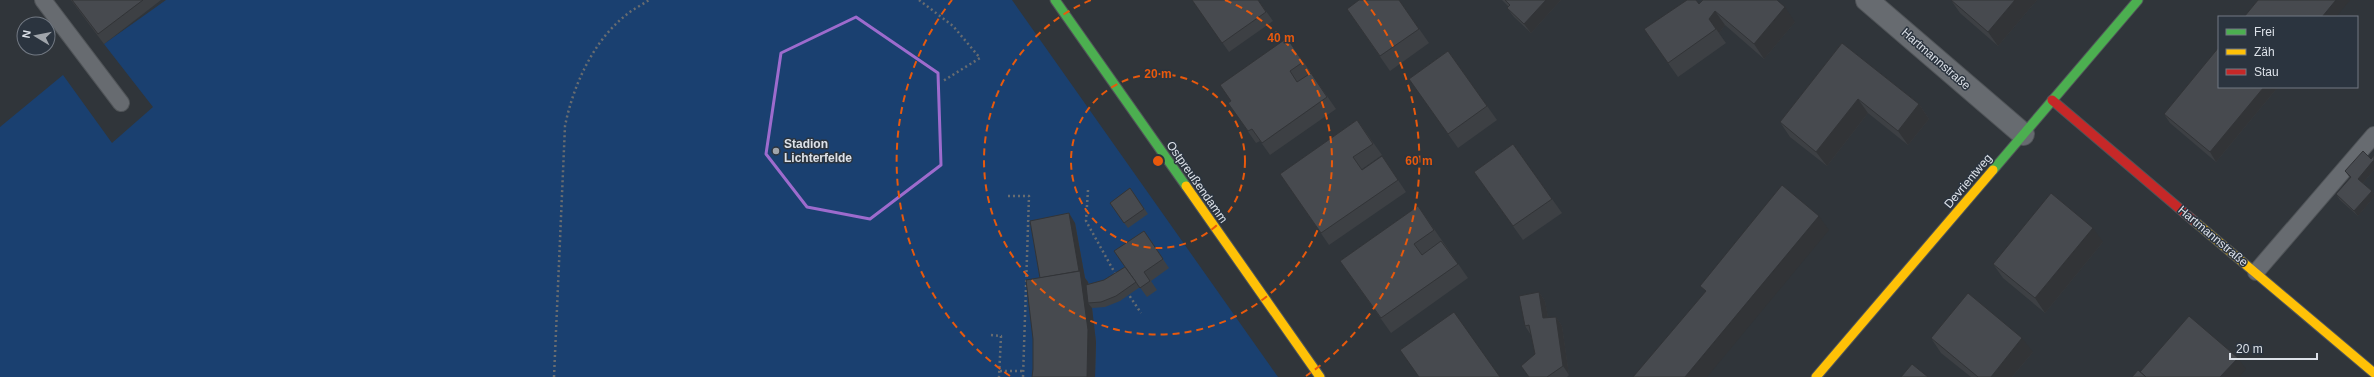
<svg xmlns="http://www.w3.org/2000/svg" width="2374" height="377" font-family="Arial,sans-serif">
<rect width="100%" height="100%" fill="#30353a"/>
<!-- green -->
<path fill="#1a4070" d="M166 0H1012L1278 377H0V127L63 75 112 143 153 107 104 44Z"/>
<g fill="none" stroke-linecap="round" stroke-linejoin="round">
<defs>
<g id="lane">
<path d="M43 0 121 103"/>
<path d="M2256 272 2374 135"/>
</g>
<path id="street" d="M1867 0 2023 134"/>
<g id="fast">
<path d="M1055 0 1186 186"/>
<path d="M1993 170 2138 0"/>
</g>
<g id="slow">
<path d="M1186 186 1320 377"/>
<path d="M2194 221 2374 373"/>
<path d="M1816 377 1993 170"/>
</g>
<path id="jam" d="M2052 100 2194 221"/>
</defs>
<!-- lane casing -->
<use href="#lane" stroke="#505458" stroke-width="18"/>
<!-- street casing -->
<use href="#street" stroke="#505458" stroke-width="24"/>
<!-- fast casing -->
<use href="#fast" stroke="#505458" stroke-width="11"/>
<!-- slow casing -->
<use href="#slow" stroke="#505458" stroke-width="11"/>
<!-- jam casing -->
<use href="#jam" stroke="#505458" stroke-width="11"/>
<!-- path -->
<g stroke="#686c70" stroke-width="2.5" stroke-dasharray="2 3" stroke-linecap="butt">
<path d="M919 0 953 26 980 58 943 81"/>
<path d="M1088 190 1086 221 1116 275"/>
<path d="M1008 196H1029L1023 377"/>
<path d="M1127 292 1141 313"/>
<path d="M991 335 1001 336 999 377"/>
<path d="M1000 371H1024"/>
<path d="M554 377 565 126C573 86 593 41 626 15 633 9 642 5 649 0"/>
</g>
<!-- lane -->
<use href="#lane" stroke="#676b70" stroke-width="16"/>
<!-- street -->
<use href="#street" stroke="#676b70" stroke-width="22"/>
<!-- fast -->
<use href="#fast" stroke="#4caf50" stroke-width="9"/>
<!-- slow -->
<use href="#slow" stroke="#ffc107" stroke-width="9"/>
<!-- jam -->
<use href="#jam" stroke="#c62828" stroke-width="9"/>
</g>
<!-- wall -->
<g fill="#3d4044">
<path d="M71 0H161L104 44Z"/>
<path d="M1192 0H1258L1273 21 1229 52Z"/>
<path d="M1399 0 1429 43 1390 71 1347 9Z"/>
<path d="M1502 0H1561L1531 33 1514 17 1507 8 1509 7Z"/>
<path d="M1951 0H2037L1998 46 1960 13Z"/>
<path d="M1699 4 1795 22 1764 59 1725 25 1719 33 1726 43 1678 77 1644 29Z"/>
<path d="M1287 38 1336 109 1270 155 1260 141 1256 143 1228 103 1231 101Z"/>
<path d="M1842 43 1919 104 1929 119 1908 145 1868 113 1827 166 1790 137 1780 122Z"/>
<path d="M1448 51 1497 120 1458 148 1409 79Z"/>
<path d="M2219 87H2278L2216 162 2170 123 2164 114Z"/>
<path d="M1357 120 1382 155 1362 169V170L1382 156 1406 192 1329 245 1280 174Z"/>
<path d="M1513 144 1562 213 1523 240 1474 172Z"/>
<path d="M2374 170 2363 183 2372 191 2374 194V197L2358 216 2340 200 2336 194 2350 178 2345 171Z"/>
<path d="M1130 188 1148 214 1128 228 1110 203Z"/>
<path d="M1418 206 1468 278 1391 333 1340 261Z"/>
<path d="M1075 223 1085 278 1088 282 1089 284 1104 280 1125 267 1144 231 1169 268 1151 281 1157 290 1147 297 1134 279 1140 287 1120 301 1105 307 1092 308 1096 342 1095 377H1032Z"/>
<path d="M2103 242 2045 313 2003 278 1993 264Z"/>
<path d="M1539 292 1545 301 1548 318 1556 317 1562 326 1569 375 1567 377H1529L1535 354 1531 335 1525 326Z"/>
<path d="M1931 338 2033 352 2012 377H1971L1941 353Z"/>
</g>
<!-- shaded-wall -->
<g fill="#323437">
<path d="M1546 0H1561L1531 33 1524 24Z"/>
<path d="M2015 0H2037L1998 46 1988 32Z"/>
<path d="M2336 0H2350L2336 17H2322Z"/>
<path d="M1785 7 1795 22 1764 59 1754 44Z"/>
<path d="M1715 11 1725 25 1719 33 1726 43 1709 19Z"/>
<path d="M2264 87H2278L2216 162 2210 152Z"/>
<path d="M1858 99 1868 113 1827 166 1816 152Z"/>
<path d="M1919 104 1929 119 1908 145 1898 131Z"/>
<path d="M2373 161 2374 162V170L2362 184 2358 179Z"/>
<path d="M2372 191 2374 194V197L2358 216 2354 211Z"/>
<path d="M1069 213 1075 223 1085 278 1088 282 1091 303H1088L1092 308 1096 342 1095 377H1087Z"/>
<path d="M1819 216 1829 230 1707 377H1685Z"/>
<path d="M2093 228 2103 242 2045 313 2035 298Z"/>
<path d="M1539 292 1545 301 1550 328 1543 318Z"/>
<path d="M1556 317 1562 326 1569 375 1563 366Z"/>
<path d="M2022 338 2033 352 2012 377H1991Z"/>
<path d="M2238 358 2246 369 2239 377H2220Z"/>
</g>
<!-- building -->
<g fill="#474a4f" stroke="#323437">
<path d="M72 0H143L98 34Z"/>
<path d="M1192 0H1258L1266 12 1222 43Z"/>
<path d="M1359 0H1399L1419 29 1380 56 1347 9Z"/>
<path d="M1505 0H1546L1524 24 1507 8 1510 5Z"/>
<path d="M1687 0H1696L1699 4 1703 0H1777L1785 7 1754 44 1715 11 1709 19 1716 29 1668 63 1644 29Z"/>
<path d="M1951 0H2015L1988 32Z"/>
<path d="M2258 0H2336L2322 17H2244Z"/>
<path d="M1287 38 1303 62 1290 71 1297 82 1311 73 1327 97 1262 143 1252 129 1248 131 1228 103 1231 101 1220 85Z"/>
<path d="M1842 43 1919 104 1898 131 1858 99 1816 152 1780 122Z"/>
<path d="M2219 47V87H2264L2210 152 2164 114Z"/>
<path d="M1448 51 1487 106 1448 134 1409 79Z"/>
<path d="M1357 120 1373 144 1353 157 1362 170 1382 156 1398 180 1321 233 1280 174Z"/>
<path d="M1513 144 1552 199 1513 226 1474 172Z"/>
<path d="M2363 151 2371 159 2374 155V161H2373L2358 179 2372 191 2354 211 2336 194 2351 177 2345 171Z"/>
<path d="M1782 185 1819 216 1685 377H1633L1706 291 1700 286Z"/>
<path d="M1130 188 1144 209 1124 223 1110 203Z"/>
<path d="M2051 193 2093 228 2035 298 1993 264Z"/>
<path d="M1418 206 1434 230 1414 244 1422 255 1441 241 1458 264 1381 318 1340 261Z"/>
<path d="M1069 213 1079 271 1040 278 1030 221Z"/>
<path d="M1144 231 1163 259 1144 272 1150 281 1140 288 1114 251Z"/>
<path d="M1125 267 1136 282 1116 296 1101 302 1088 303 1086 285 1104 280Z"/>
<path d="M1080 271 1088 330 1087 377H1032L1033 369V339L1026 280Z"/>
<path d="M1539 292 1543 318 1556 317 1563 366 1547 377H1529L1521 366 1535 354 1529 325 1525 326 1519 296Z"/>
<path d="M1968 293 2022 338 1991 377H1978L1931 338Z"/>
<path d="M1454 312 1500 377H1419L1400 350Z"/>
<path d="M2189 316 2238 358 2220 377H2146L2140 372Z"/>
<path d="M1912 364 1928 377H1901Z"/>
<path d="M2138 370 2146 377H2132Z"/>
</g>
<!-- marked area -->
<path fill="none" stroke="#9d6bcd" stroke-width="3" stroke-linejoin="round" d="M856 17 938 73 941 165 870 219 807 207 766 154 781 53Z"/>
<!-- distance rings -->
<g fill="none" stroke="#e8590c" stroke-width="2" stroke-dasharray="7 5">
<circle cx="1158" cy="161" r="87"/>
<path d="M1225 0A174 174 0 1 1 1091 0"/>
<path d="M1010 376A261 261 0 0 1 952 0M1364 0A261 261 0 0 1 1306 376"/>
</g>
<!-- markers -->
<circle fill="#a0a5ab" stroke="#2b343f" stroke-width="1.5" cx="776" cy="151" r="4"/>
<g text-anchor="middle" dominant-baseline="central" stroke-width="3" stroke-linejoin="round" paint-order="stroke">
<!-- street labels -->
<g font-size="12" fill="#dce1e8" stroke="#2b343f">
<text transform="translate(1936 59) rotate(41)">Hartmannstraße</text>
<text transform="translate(1968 181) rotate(-50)">Devrientweg</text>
<text transform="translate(1197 182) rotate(55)">Ostpreußendamm</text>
<text transform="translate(2213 236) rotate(40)">Hartmannstraße</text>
</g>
<!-- poi labels -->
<g font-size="12" font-weight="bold" fill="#dce1e8" stroke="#2b343f" text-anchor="start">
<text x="784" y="144">Stadion<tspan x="784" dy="14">Lichterfelde</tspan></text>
</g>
</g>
<circle cx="1158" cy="161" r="6" fill="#e8590c" stroke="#2b343f" stroke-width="2"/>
<g font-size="12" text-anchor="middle" font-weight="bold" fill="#e8590c" stroke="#2b343f" stroke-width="3" stroke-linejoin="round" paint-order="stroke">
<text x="1281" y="42">40 m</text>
<text x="1158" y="78">20 m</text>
<text x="1419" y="165">60 m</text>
</g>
<!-- legend -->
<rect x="2218" y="16" width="140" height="72" fill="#2b343f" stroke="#727983"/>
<rect x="2226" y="29" width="20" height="6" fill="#4caf50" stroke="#727983"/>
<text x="2254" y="36" font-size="12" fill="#dce1e8">Frei</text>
<rect x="2226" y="49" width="20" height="6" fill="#ffc107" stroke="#727983"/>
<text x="2254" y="56" font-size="12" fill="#dce1e8">Zäh</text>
<rect x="2226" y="69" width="20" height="6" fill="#c62828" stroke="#727983"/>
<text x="2254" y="76" font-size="12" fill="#dce1e8">Stau</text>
<!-- north arrow -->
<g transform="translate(36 36) rotate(280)"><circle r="19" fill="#2b343f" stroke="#727983"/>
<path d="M0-3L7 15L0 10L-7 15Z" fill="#a0a5ab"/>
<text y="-6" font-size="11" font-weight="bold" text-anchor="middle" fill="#dce1e8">N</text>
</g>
<!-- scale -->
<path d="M2230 353v6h87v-6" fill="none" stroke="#dce1e8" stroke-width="2"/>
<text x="2236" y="353" font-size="12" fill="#dce1e8" stroke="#2b343f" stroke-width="3" paint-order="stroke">20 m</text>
</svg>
